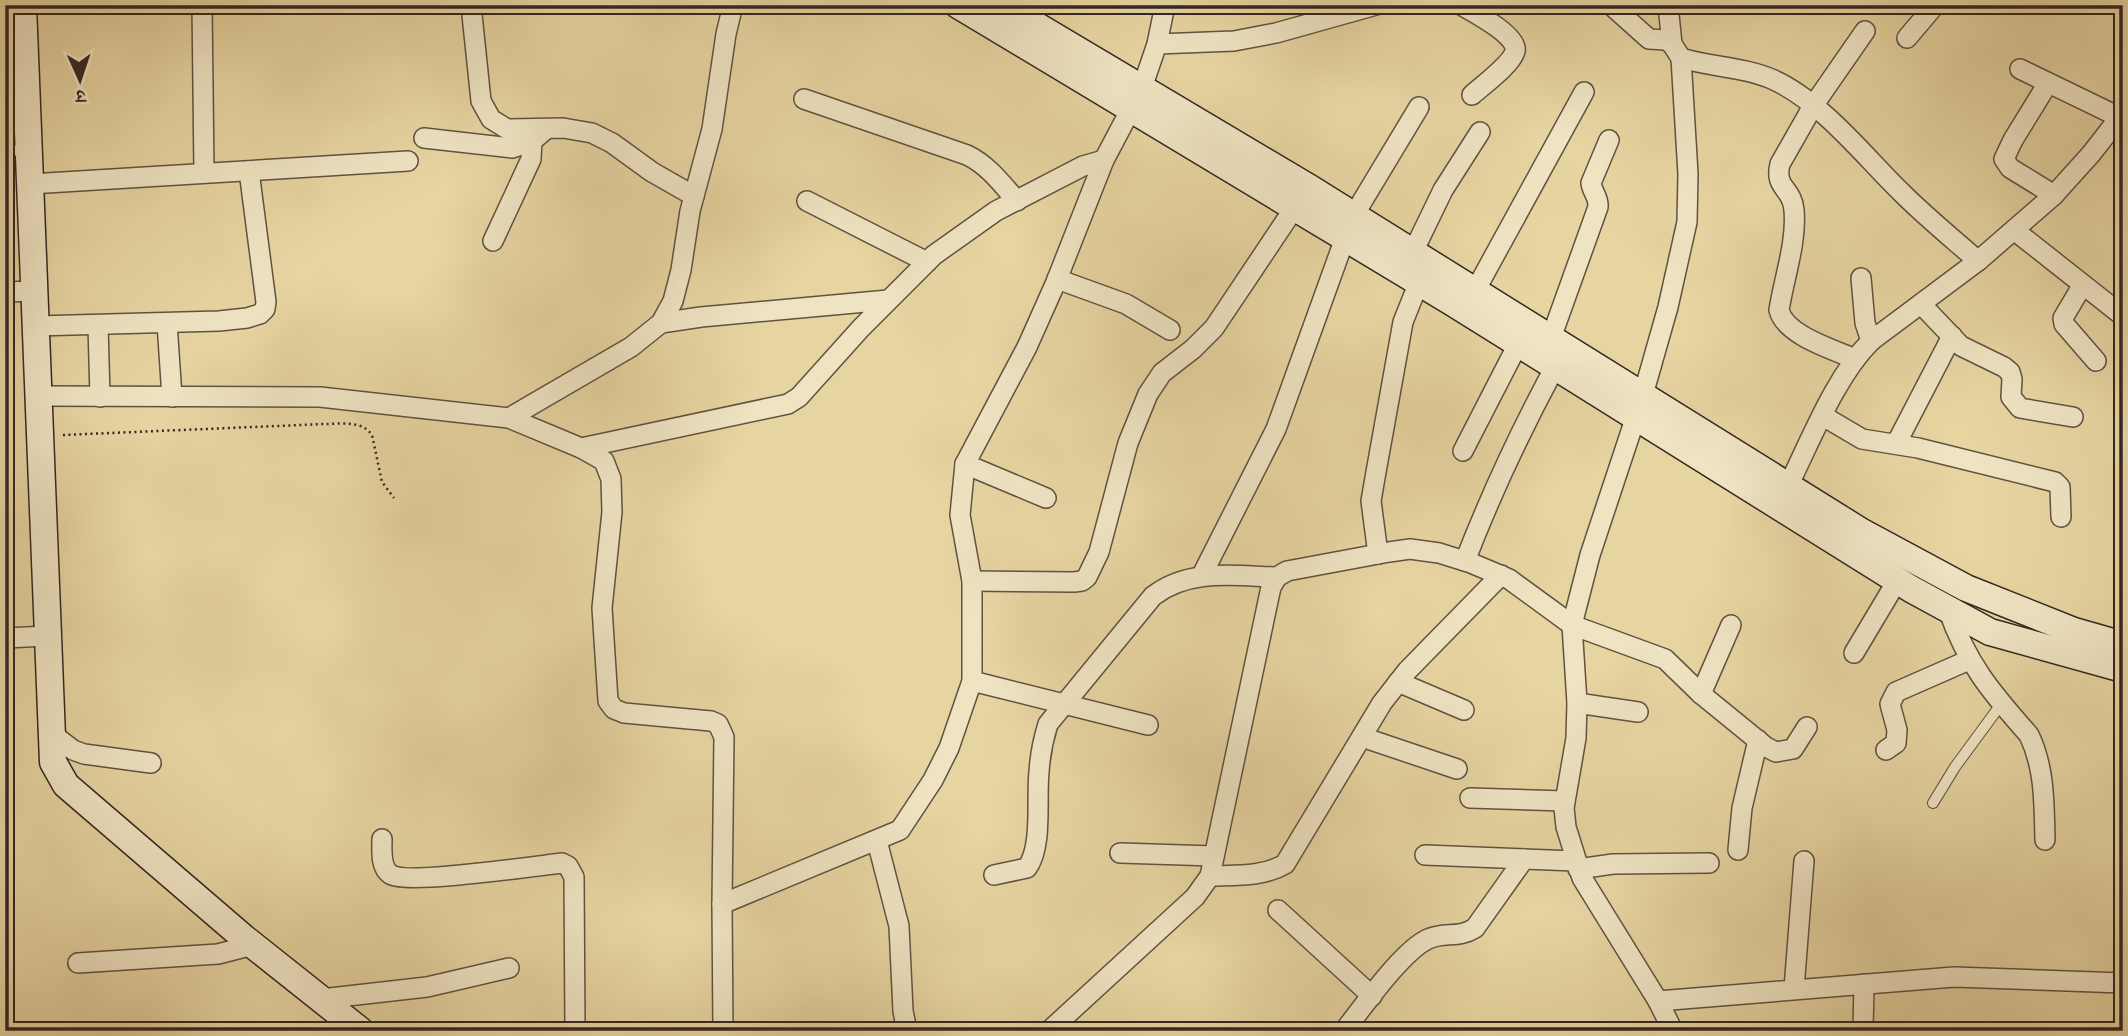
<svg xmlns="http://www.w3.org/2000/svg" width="2128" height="1036" font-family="Cardo,'Noto Serif Devanagari',serif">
<rect width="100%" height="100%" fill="#e6d4a1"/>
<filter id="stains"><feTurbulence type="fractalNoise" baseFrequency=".00286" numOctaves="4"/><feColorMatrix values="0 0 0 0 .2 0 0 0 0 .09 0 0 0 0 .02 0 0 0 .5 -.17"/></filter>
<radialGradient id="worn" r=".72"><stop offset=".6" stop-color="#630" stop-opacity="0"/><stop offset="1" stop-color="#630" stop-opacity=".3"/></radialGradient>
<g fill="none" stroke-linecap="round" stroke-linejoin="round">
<defs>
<g id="lane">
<path d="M5 151 28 150"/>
<path d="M1933 803 1955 767 2002 703"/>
</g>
<g id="street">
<path d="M202 5 204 173"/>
<path d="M471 5 481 101 491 119 507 129 563 128 592 133 612 143 652 172 694 196"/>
<path d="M1461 5C1473 12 1519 36 1515 51 1512 64 1483 85 1472 95"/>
<path d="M1611 5 1649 39 1666 40 1672 44 1681 58C1711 67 1745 67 1774 80 1822 102 1865 157 1902 193 1926 217 1953 239 1978 261"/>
<path d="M1668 5 1672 44"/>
<path d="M1907 38 1935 5"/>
<path d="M1157 44 1234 41 1276 33 1376 5"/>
<path d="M2020 69 2119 117"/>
<path d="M2048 83 2013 140 2004 159 2010 168 2054 195"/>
<path d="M804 99 967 155C988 165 1002 184 1017 201"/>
<path d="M424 138 512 148 532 141 545 130"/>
<path d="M30 184 408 161"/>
<path d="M807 201 927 262"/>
<path d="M1354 215 1419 107"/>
<path d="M2014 230 2123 316"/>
<path d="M493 241 531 159 532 141"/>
<path d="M1413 252 1443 190 1480 132"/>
<path d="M1861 278 1865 323 1871 341"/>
<path d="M1057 279 1126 304 1170 330"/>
<path d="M2082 286 2063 318 2064 324 2096 361"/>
<path d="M1475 291 1584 92"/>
<path d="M5 292 34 291"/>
<path d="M1921 304 1961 346 2004 367 2010 372 2012 379 2011 397 2020 408 2073 417"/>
<path d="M167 323 172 397"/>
<path d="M661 323 701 317 888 300"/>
<path d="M98 325 100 397"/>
<path d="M36 326 219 321 247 318 260 314 265 309 266 302 249 171"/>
<path d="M1551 338 1598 207C1599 197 1592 192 1591 183L1609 140"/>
<path d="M1855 359C1832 349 1785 335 1779 310 1784 278 1797 242 1794 210 1792 187 1774 189 1780 164L1813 106 1865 31"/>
<path d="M39 396 320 397 509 418 581 448 604 461 611 479 612 512 602 608 608 701 614 709 624 713 711 721 718 724 724 737 722 904 723 1031"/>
<path d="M1823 416 1862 439 1918 448 2055 482 2060 487 2061 517"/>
<path d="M509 418 631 347 661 323 673 301 681 270 690 211 712 129 726 34 733 5"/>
<path d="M1896 444 1952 336"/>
<path d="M581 448 788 404 799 397 861 328 934 255 996 211 1083 166 1104 160"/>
<path d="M1463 451 1518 344"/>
<path d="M965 464 1046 498"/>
<path d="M1788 486C1811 440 1835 377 1871 341L1978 261 2054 195 2091 154 2123 113"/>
<path d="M1378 554 1371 501 1376 472 1403 322 1419 282"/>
<path d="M1465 561C1491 494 1521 430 1555 367"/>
<path d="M1202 575 1276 429 1345 238"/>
<path d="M972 581 1074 582 1082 581 1087 577 1099 552 1128 443 1148 394 1162 373 1193 349 1214 328 1295 207"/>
<path d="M1948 609C1967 664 1991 692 2029 735 2045 768 2044 804 2045 840"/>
<path d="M5 638 48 636"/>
<path d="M1854 653 1897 581"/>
<path d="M972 681 1148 725"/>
<path d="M1398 682 1464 710"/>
<path d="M1701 694 1731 625"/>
<path d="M1577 703 1638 712"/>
<path d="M51 733 73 750 84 754 151 763"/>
<path d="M1362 737 1457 769"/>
<path d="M1886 750 1896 743 1897 730 1890 704 1896 692 1969 660"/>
<path d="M1470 798 1565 801"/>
<path d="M382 839C382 850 380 867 390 874 404 885 536 866 562 863L568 866 574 877 575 1031"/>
<path d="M877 841 899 926 903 1011 907 1031"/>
<path d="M1738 850 1742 808 1758 740"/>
<path d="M1120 853 1214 856"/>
<path d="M1425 855 1575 861"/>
<path d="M1578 869 1613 864 1709 863"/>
<path d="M994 875 1027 868C1043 846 1036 799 1039 772 1040 756 1043 740 1048 724L1153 596C1189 568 1235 576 1277 577"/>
<path d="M1210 876C1236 875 1263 877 1285 864L1382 703 1407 671 1501 575"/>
<path d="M722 904 900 830 933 780 949 748 972 681V581L960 515 965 464 1027 347 1056 282 1104 160 1142 88 1157 44 1165 5"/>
<path d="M1278 910 1372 996"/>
<path d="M78 963 218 954 253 945"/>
<path d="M1794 989 1804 861"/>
<path d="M321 999 427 987 509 968"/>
<path d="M1658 1001 1954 977 2123 983"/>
<path d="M1049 1031 1195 897 1210 876 1271 587 1277 577 1287 571 1389 552 1410 549 1439 553 1471 563 1509 579 1572 625 1665 659 1701 694 1766 747 1776 752 1793 749 1807 727"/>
<path d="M1344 1031C1363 1007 1402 951 1428 939 1445 931 1458 939 1475 928L1524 859"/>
<path d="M1673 1031 1658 1001 1582 878 1566 827 1564 808 1576 738 1577 703 1572 625 1590 555 1643 395 1668 307 1687 222 1688 174 1681 58"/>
<path d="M1863 1031 1864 984"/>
</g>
<g id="secondary">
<path d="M23 5 53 762 66 785 244 938 361 1031"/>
<path d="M958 5 1450 301 1911 589 1990 632 2123 669"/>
<path d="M1002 5 1308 187 1862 532 1966 588 2074 631 2123 645"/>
</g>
</defs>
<!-- lane casing -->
<use href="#lane" stroke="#605242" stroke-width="12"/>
<!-- street casing -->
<use href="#street" stroke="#605242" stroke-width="22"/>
<!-- secondary casing -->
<use href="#secondary" stroke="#332722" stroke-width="29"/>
<!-- path -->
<path stroke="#332722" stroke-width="2.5" stroke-dasharray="2 3.5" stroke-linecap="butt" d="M63 435 324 424C340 424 362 420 372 435L382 482 394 498"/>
<!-- lane -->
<use href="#lane" stroke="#efe3c2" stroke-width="10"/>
<!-- street -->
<use href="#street" stroke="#efe3c2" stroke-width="19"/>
<!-- secondary -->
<use href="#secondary" stroke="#efe3c2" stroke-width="26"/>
</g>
<!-- margin -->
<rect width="2128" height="1036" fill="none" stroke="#e6d4a1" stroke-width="28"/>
<rect x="7" y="7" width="2114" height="1022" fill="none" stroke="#332722" stroke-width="3.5"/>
<rect x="14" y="14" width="2100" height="1008" fill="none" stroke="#332722" stroke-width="2"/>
<!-- north arrow -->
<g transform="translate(80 80) rotate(177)" stroke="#efe3c2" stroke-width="5" paint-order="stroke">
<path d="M0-5L12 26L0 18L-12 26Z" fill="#332722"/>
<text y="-10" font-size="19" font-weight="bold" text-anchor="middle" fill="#332722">उ</text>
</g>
<rect width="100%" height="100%" filter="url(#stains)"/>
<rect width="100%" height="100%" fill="url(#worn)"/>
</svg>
